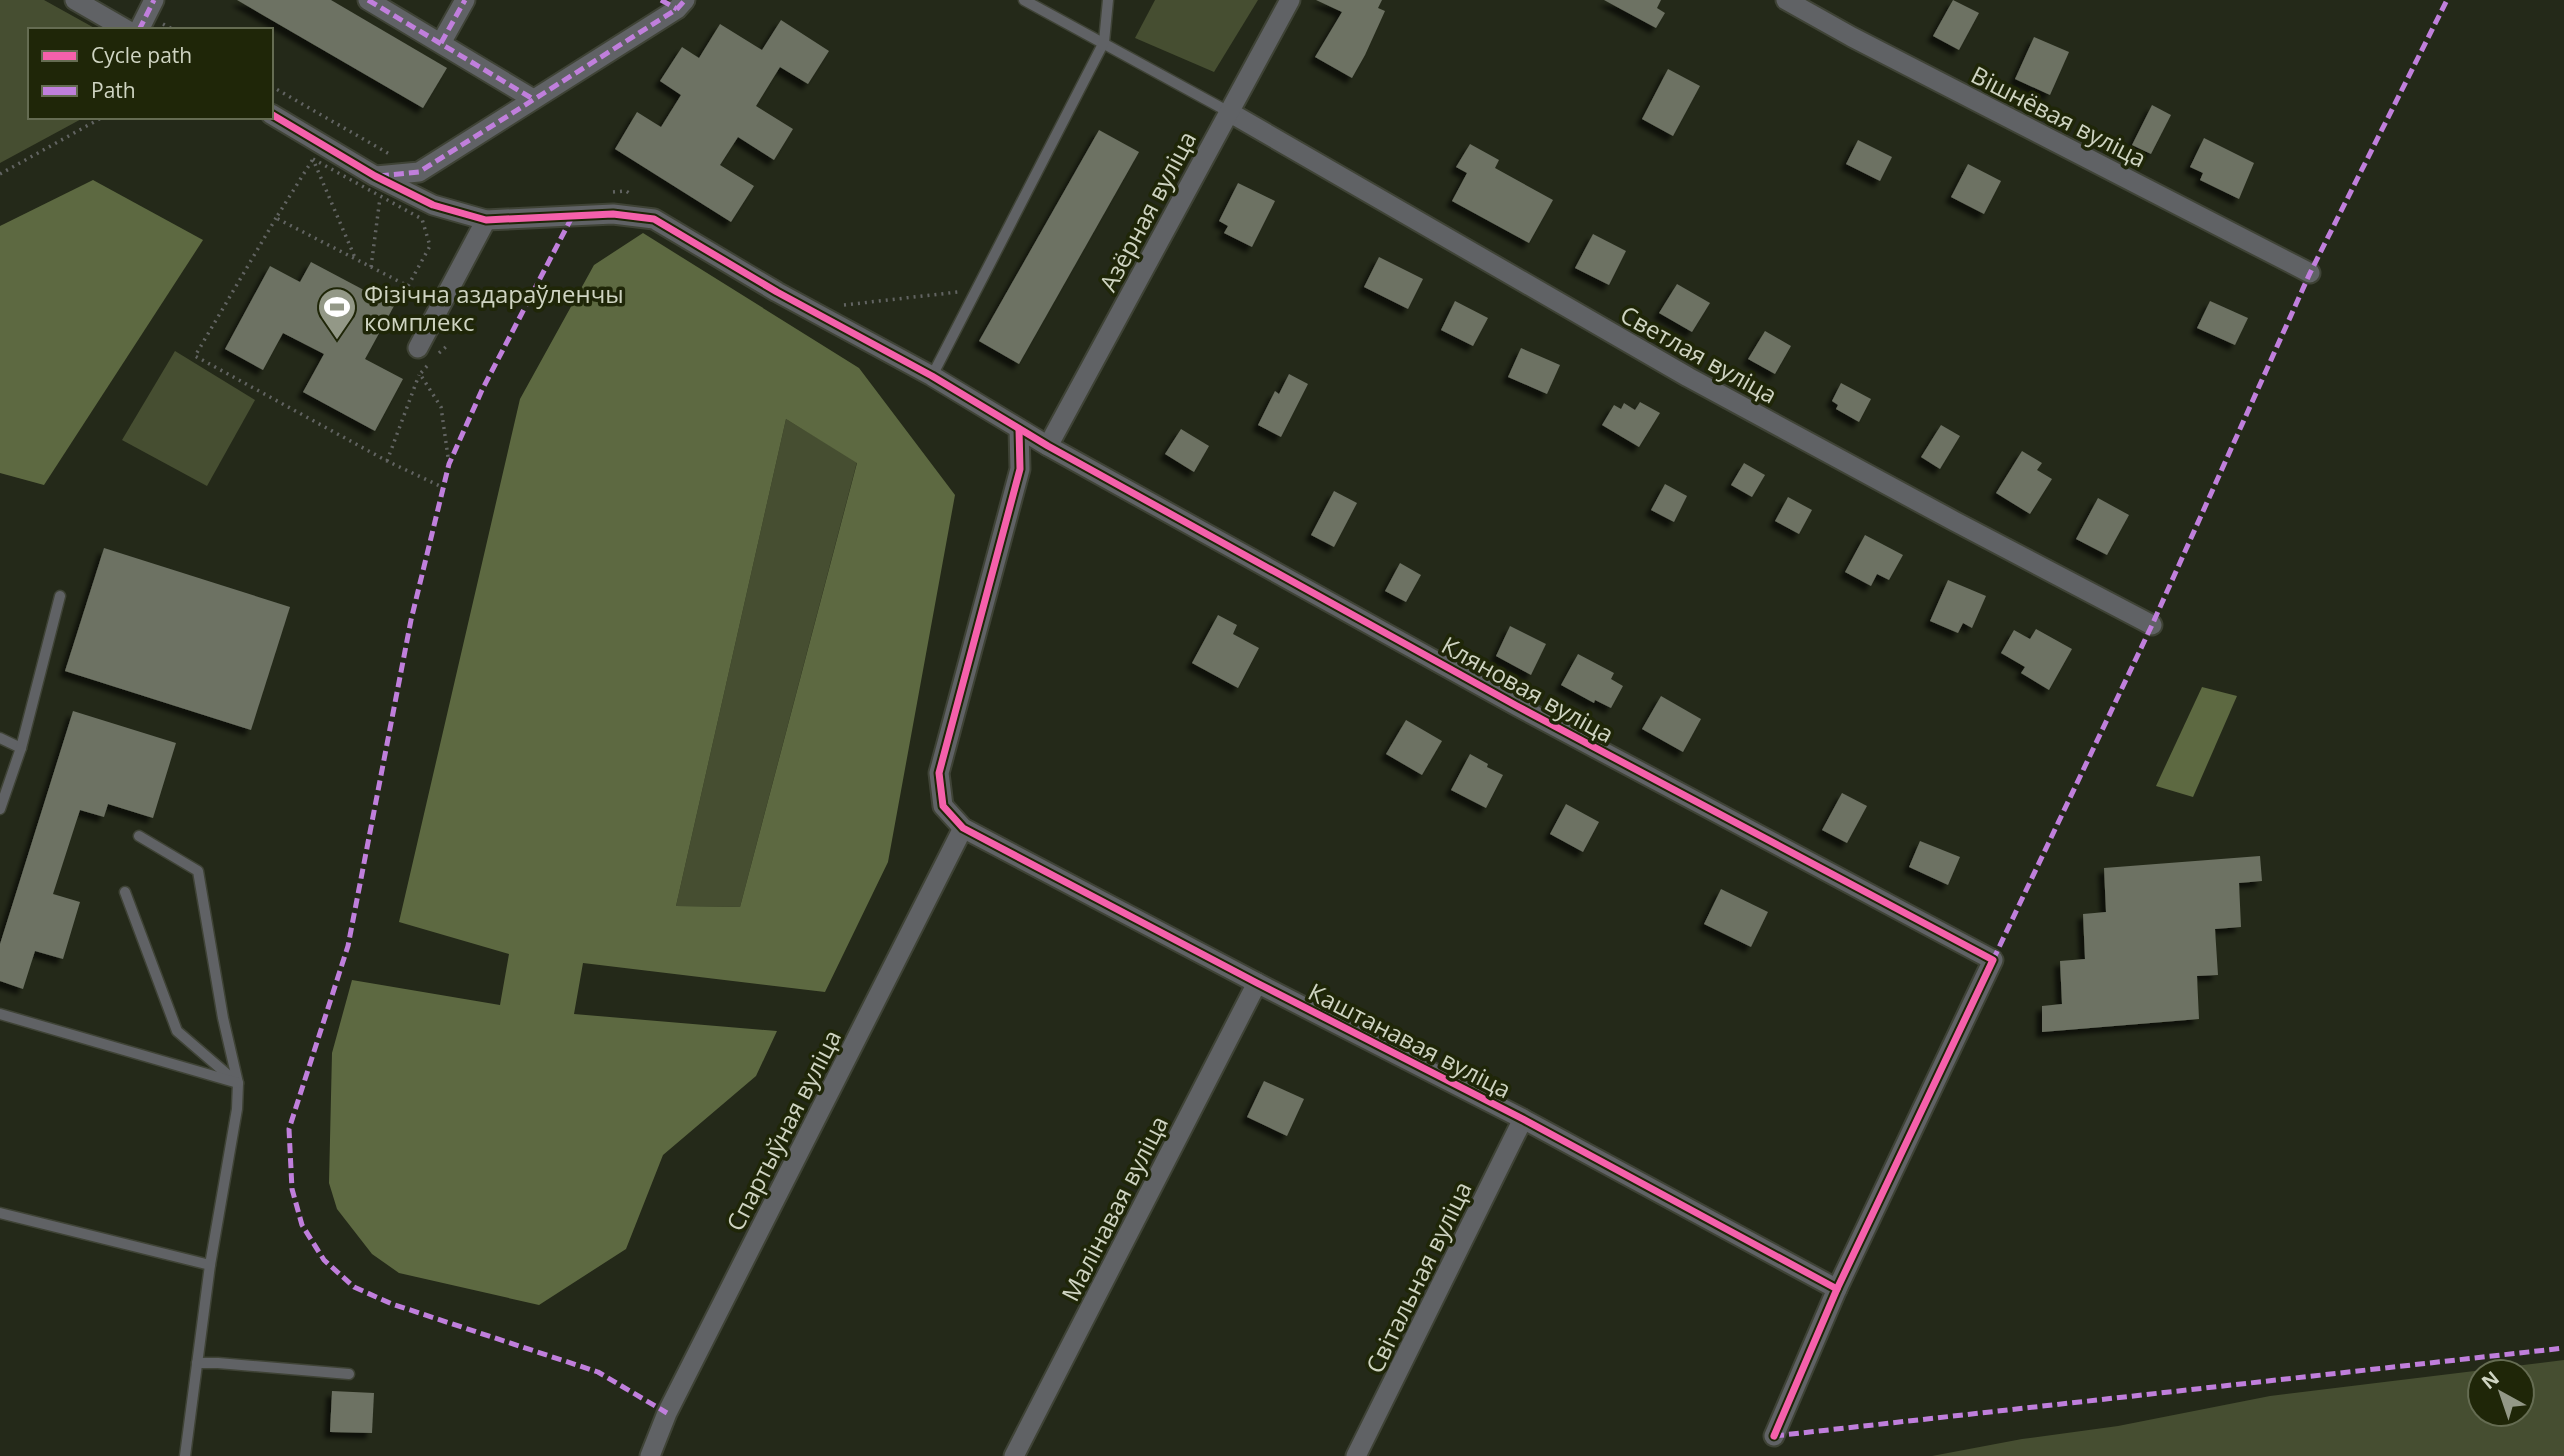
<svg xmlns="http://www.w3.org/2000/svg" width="2564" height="1456" font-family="'Open Sans',sans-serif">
<defs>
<filter id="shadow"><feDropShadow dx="-5.5" dy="5.5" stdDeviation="2" flood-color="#0009"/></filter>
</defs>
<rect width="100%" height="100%" fill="#242919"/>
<!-- green -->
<g fill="#464e31" fill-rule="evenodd">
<path d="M0 0H44L98 30H30V117H85L0 163Z"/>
<path d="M1155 0H1258L1214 72 1135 38Z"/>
<path d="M175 351 255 400 207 486 122 440Z"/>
<path d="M786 419 857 462 740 907 676 906Z"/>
<path d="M2564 1360V1456H1932L2022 1439 2118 1426 2270 1396ZM2480 1372H2522V1414H2480Z"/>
</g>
<!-- water -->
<g fill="#5d6941" fill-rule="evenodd">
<path d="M93 180 203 240 44 485 0 473V226Z"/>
<path d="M643 233 859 368 955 495 888 862 825 992 583 963 574 1014 777 1031 756 1076 663 1155 626 1249 539 1305 399 1273 372 1254 337 1209 329 1183 332 1053 352 980 500 1005 509 954 399 922 520 399 594 265ZM786 419 857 463 740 907 676 906Z"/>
<path d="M2202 687 2237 696 2193 797 2156 786Z"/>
</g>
<!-- building -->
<g fill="#6d7263" filter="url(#shadow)">
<path d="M237 0H331L447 68 423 108Z"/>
<path d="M1316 0H1382L1378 8 1385 11 1365 55 1352 78 1315 57 1342 12Z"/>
<path d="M1604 0H1661L1657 8 1665 13 1656 28Z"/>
<path d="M1953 0 1979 13 1959 50 1933 36Z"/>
<path d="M781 20 829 51 808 84 780 67 756 106 793 129 774 160 738 137 720 165 754 186 731 222 615 149 637 112 661 127 681 95 660 81 682 47 699 58 720 24 762 50Z"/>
<path d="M2034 37 2069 52 2050 95 2015 79Z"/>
<path d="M1668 69 1700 86 1673 136 1642 119Z"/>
<path d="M2152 105 2171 115 2151 154 2132 145Z"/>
<path d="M1099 130 1139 152 1019 364 979 341Z"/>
<path d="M2204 138 2254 163 2239 199 2200 180 2203 173 2190 167Z"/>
<path d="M1858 140 1892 157 1880 181 1846 164Z"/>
<path d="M1470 144 1499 160 1495 168 1553 200 1529 243 1452 201 1467 173 1456 167Z"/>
<path d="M1968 164 2001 181 1984 214 1951 197Z"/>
<path d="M1238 183 1275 201 1252 247 1224 233 1228 226 1219 221Z"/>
<path d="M1593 234 1626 251 1609 285 1575 268Z"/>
<path d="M1379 257 1423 279 1408 309 1364 287Z"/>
<path d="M311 262 394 306 365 359 403 379 375 431 303 392 324 354 283 333 263 370 225 349 270 266 300 282Z"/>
<path d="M1677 284 1710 303 1692 332 1659 313Z"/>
<path d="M1455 301 1488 318 1473 346 1441 330Z"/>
<path d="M2210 301 2248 318 2235 345 2197 328Z"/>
<path d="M1765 331 1791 346 1775 374 1748 359Z"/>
<path d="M1521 348 1560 365 1547 394 1508 377Z"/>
<path d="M1289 374 1308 384 1281 437 1258 425 1275 391 1279 394Z"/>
<path d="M1841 383 1871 399 1859 422 1836 409 1838 405 1832 401Z"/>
<path d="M1640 402 1660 413 1639 447 1602 425 1614 405 1621 409 1624 403 1635 410Z"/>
<path d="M1941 425 1960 436 1940 469 1921 457Z"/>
<path d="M1181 429 1209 446 1194 472 1165 454Z"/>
<path d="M2022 451 2042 463 2037 470 2052 479 2030 514 1996 493Z"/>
<path d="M1744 463 1765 475 1752 497 1731 485Z"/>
<path d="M1665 484 1687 496 1674 522 1651 510Z"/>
<path d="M1334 491 1357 503 1334 547 1311 535Z"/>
<path d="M1788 497 1812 510 1799 534 1775 521Z"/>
<path d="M2098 498 2129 515 2107 555 2076 539Z"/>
<path d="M1865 535 1903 555 1889 580 1877 574 1871 586 1845 572Z"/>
<path d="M104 548 290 607 251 730 65 671Z"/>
<path d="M1400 563 1421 575 1406 602 1385 591Z"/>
<path d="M1948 580 1986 596 1972 628 1963 623 1958 633 1930 621Z"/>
<path d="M1218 615 1237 625 1233 634 1259 648 1238 688 1192 663Z"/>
<path d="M1510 626 1546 644 1531 675 1496 656Z"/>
<path d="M2036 629 2072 649 2049 690 2021 673 2025 667 2001 653 2014 630 2030 639Z"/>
<path d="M1578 654 1614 673 1611 679 1623 686 1611 708 1595 700 1594 703 1561 685Z"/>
<path d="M1661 696 1701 719 1683 752 1642 729Z"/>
<path d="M73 711 176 743 153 818 108 804 104 817 80 810 53 894 80 902 63 959 35 951 23 989 0 981V944Z"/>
<path d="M1406 720 1442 741 1422 775 1386 754Z"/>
<path d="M1470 754 1488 764 1487 767 1503 775 1486 808 1451 790Z"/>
<path d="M1842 793 1867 806 1847 843 1822 830Z"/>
<path d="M1566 804 1599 822 1583 852 1550 834Z"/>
<path d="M1920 841 1960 857 1948 885 1909 867Z"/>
<path d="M2260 856 2262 881 2239 883 2241 927 2215 929 2218 975 2197 976 2199 1019 2042 1032V1006L2062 1004 2060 961 2085 959 2083 914 2106 912 2104 868Z"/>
<path d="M1721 889 1768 912 1751 947 1704 924Z"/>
<path d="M1264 1081 1304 1099 1287 1136 1247 1117Z"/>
<path d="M332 1391 374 1393 372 1433 330 1432Z"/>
</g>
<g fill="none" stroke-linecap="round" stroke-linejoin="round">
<defs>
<g id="lane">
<path d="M1024 0 1229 112"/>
<path d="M932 376 1104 42 1108 0"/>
<path d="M0 738 21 748"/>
<path d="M0 809 21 748 60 596"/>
<path d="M139 836 198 871 223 1018 238 1083 237 1109 210 1265"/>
<path d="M125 892 177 1031 235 1081"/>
<path d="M0 1014 238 1083"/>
<path d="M0 1213 210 1265 185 1456"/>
<path d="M197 1363H218L349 1374"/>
</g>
<g id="street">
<path d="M75 0 127 30"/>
<path d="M368 0 533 99"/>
<path d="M1786 0 1852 37 2310 273"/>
<path d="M139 30 154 0"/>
<path d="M441 43 465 0"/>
<path d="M1229 112 1688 377 1954 521 2152 625"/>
<path d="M271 114 375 176 433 205 486 220 613 214 654 219 777 292 932 376 1048 446 1517 706 1993 960 1837 1289 1774 1436"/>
<path d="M376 176 419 172 677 9 685 0"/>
<path d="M418 348 486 220"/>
<path d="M1019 429 1020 469 939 773 943 806 963 828 1257 983 1523 1119 1837 1289"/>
<path d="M1048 446 1290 0"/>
<path d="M650 1456 667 1413 963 828"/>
<path d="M1014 1456 1257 983"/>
<path d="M1356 1456 1523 1119"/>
</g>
</defs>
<!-- lane casing -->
<use href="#lane" stroke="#3f4336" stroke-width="13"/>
<!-- street casing -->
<use href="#street" stroke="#3f4336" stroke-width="23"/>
<!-- path -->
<g stroke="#626462" stroke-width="3.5" stroke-dasharray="2 5" stroke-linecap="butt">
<path d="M163 24 174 30"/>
<path d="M271 86 391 155"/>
<path d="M313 159 422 219 430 246 408 286 276 218Z"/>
<path d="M315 164 356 260"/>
<path d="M0 174 103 117"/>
<path d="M613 192 626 191 632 195"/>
<path d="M276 218 195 356 387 461 442 487"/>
<path d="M371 267 380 198"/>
<path d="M844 305 958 292"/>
<path d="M439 353 448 345"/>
<path d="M427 366 420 374 441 407 449 464"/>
<path d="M387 461 419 375"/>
</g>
<!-- lane -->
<use href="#lane" stroke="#606265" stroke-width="10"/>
<!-- street -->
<use href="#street" stroke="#606265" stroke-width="19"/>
<!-- quiet -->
<g stroke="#c07fdc" stroke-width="5" stroke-dasharray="10 5" stroke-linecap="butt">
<path d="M368 0 533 99"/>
<path d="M661 0 677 9"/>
<path d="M139 30 154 0"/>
<path d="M441 43 465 0"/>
<path d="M379 176 419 172 677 9 685 0"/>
<path d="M572 217 482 390 449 464 411 620 348 946 289 1129 292 1189 302 1225 324 1260 354 1287 392 1304 598 1372 667 1413"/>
<path d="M1993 960 2152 625 2310 273 2447 0"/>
<path d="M1774 1436 2564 1348"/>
</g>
<defs>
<g id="cycleway">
<path d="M271 114 375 176 433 205 486 220 613 214 654 219 777 292 932 376 1048 446 1517 706 1993 960 1837 1289 1774 1436"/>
<path d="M1019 429 1020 469 939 773 943 806 963 828 1257 983 1523 1119 1837 1289"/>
</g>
</defs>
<!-- cycleway casing -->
<use href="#cycleway" stroke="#1f2608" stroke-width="11"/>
<!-- cycleway -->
<use href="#cycleway" stroke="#f560ab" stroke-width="7"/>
</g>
<!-- icons -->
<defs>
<symbol id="stadium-pin" viewBox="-11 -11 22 30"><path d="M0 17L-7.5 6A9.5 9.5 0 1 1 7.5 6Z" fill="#939887" stroke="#1f2608"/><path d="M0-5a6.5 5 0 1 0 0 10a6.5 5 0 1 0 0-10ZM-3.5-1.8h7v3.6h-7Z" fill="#fff"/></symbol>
</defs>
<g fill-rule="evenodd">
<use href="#stadium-pin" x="315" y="285" width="44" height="60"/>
</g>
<g text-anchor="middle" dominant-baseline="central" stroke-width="7" stroke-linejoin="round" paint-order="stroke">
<!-- street labels -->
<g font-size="24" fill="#cfd4c2" stroke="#1f2608">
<text transform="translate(2059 116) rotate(27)">Вішнёвая вуліца</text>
<text transform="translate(1147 211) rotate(-62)">Азёрная вуліца</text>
<text transform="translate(1699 354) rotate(29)">Светлая вуліца</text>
<text transform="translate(1528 689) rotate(29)">Кляновая вуліца</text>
<text transform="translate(1410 1040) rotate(27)">Каштанавая вуліца</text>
<text transform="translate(783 1130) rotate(-63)">Спартыўная вуліца</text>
<text transform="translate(1114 1208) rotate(-63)">Малінавая вуліца</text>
<text transform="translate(1418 1277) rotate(-64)">Світальная вуліца</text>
</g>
<!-- poi labels -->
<g font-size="24" fill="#cfd4c2" stroke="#1f2608" text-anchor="start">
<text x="364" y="293">Фізічна аздараўленчы<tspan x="364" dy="28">комплекс</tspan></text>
</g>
</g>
<!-- legend -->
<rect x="28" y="28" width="245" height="91" fill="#1f2608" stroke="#656c52" stroke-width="2"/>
<rect x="42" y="51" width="35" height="10" fill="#f560ab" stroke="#656c52" stroke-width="2"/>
<text x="91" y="63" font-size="21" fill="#cfd4c2">Cycle path</text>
<rect x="42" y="86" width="35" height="10" fill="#c07fdc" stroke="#656c52" stroke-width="2"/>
<text x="91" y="98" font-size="21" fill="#cfd4c2">Path</text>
<!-- north arrow -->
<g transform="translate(2501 1393) rotate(320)"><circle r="33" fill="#1f2608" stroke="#656c52" stroke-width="2"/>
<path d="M0-5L12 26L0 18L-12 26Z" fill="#939887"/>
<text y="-10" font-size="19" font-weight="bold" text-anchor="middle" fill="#cfd4c2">N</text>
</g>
</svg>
